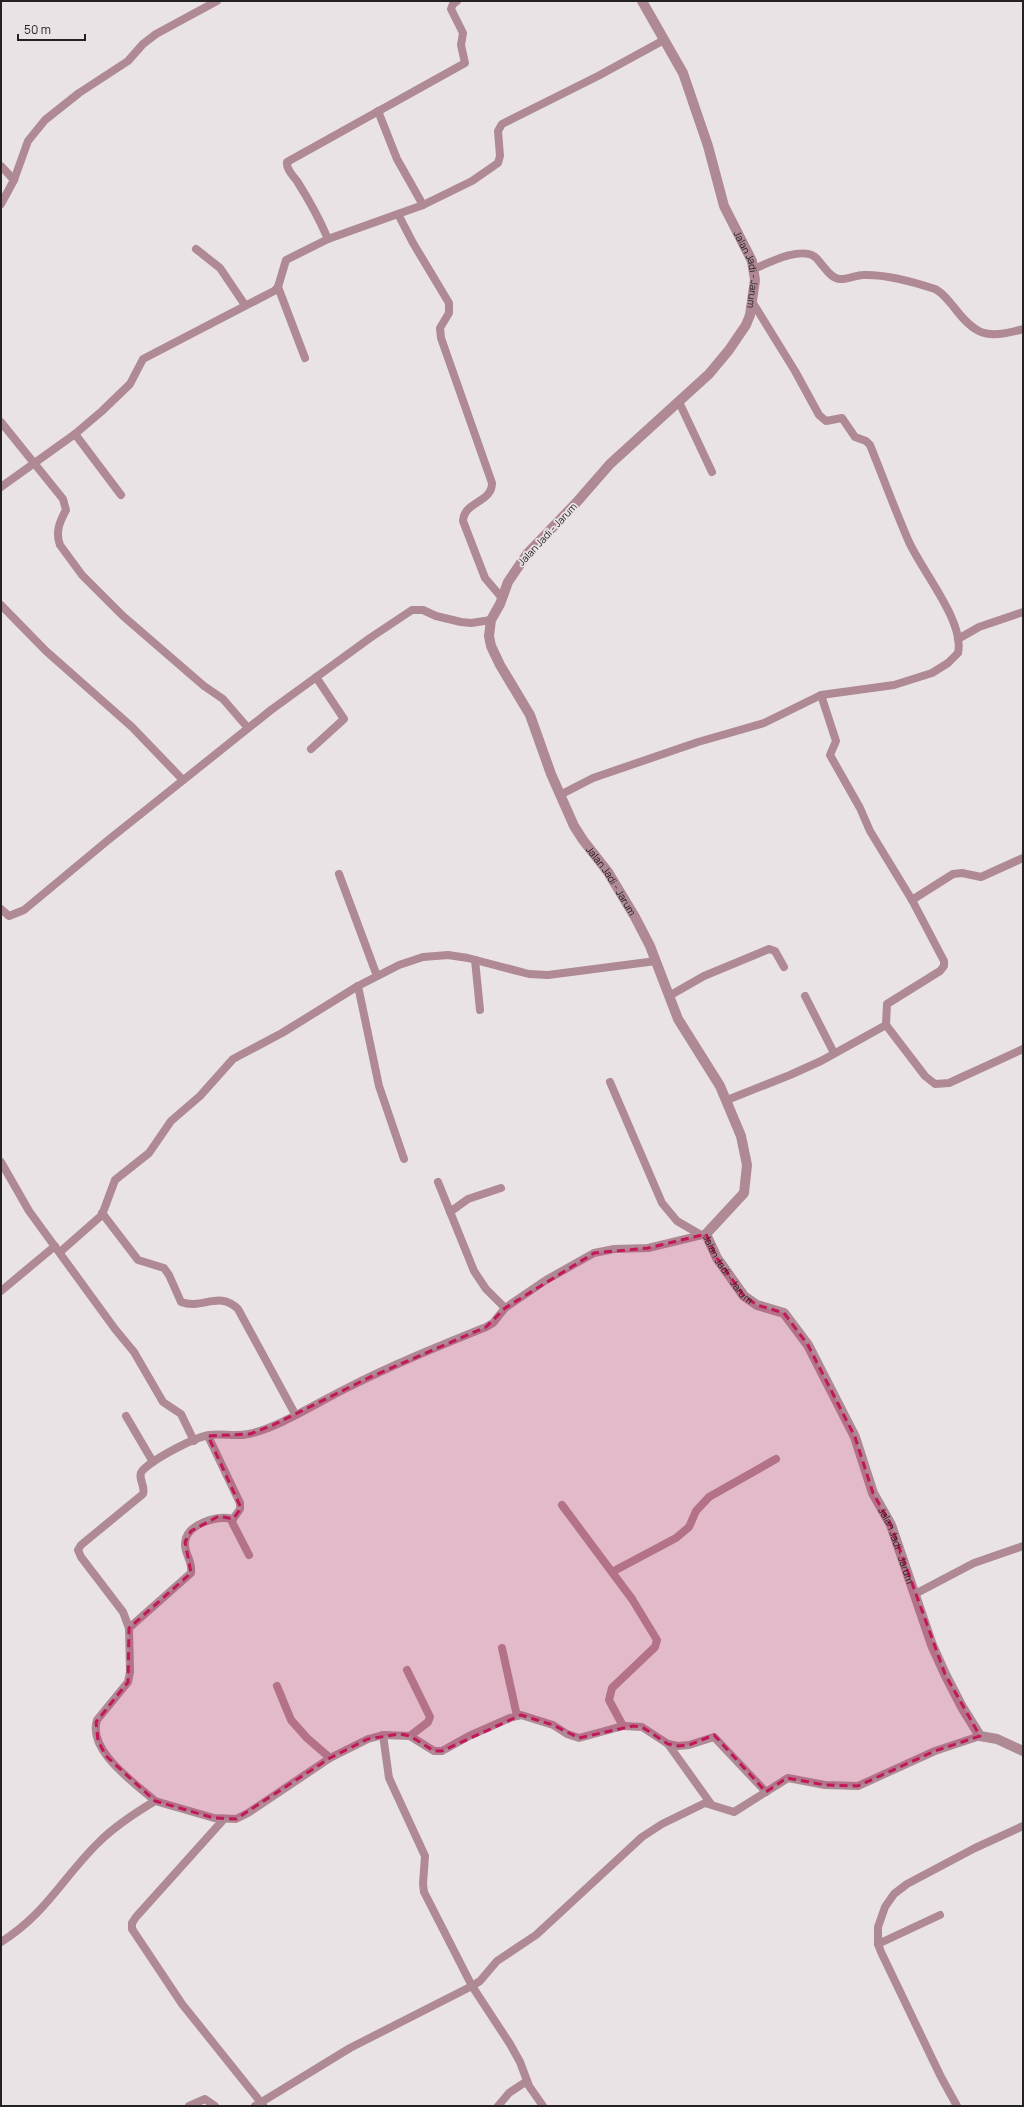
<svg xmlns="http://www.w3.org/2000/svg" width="1024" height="2107" font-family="Manrope,sans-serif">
<rect width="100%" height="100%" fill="#eae3e5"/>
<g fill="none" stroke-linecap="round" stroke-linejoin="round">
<!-- minor -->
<g stroke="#af8994" stroke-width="8">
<path d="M378 111 397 159 423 205"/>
<path d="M1 166 14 180"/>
<path d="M1 204 14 180 28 141 45 120 79 93 128 61 143 44 156 34 217 1"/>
<path d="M398 214 413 243 449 303V313L440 328 441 338 492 483C492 503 464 501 463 521L485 578 502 598"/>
<path d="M328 239C319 218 309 200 297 181 293 176 286 169 287 162L465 63 461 45 463 33 451 9 453 4 457 1"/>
<path d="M196 249 220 268 245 305"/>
<path d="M754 269C768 263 801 246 815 257 818 259 820 263 823 266 827 271 832 278 839 279 847 280 856 275 863 275 886 274 914 282 935 289 942 292 948 300 953 306 975 335 986 340 1023 329"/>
<path d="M278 287 305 358"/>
<path d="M679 402 712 472"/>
<path d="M1 422 63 499 66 510C60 521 55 532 60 545L82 575 123 616 204 686 223 699 248 728"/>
<path d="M75 434 121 495"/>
<path d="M1 487 75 434 102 411 130 384 143 359 274 291 278 287 286 260 328 239 423 205 472 181 498 163 500 156 498 131 502 124 598 76 664 40"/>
<path d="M1 605 46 651 132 727 183 780"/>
<path d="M958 639 979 627 1023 612"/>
<path d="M821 695 836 741 830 755 860 808 870 831 912 900 944 961V966L940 971 887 1004 886 1025"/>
<path d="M311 749 344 719 316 677"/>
<path d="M560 795 593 778 698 742 764 723 821 695 894 685 932 673 948 663 958 653C965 622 922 571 909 542 895 510 883 477 870 445L866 441 855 437 842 418 826 421 819 415 795 371 753 303"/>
<path d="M339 874 377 976"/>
<path d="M912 900 953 874 962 873 981 877 1023 858"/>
<path d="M1 909 9 916 24 910 107 841 271 710 370 638 412 610H423L436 616 461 622 471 623 491 620"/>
<path d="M475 960 480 1010"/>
<path d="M358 986 379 1086 404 1159"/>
<path d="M669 996 704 976 769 949 775 951 784 967"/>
<path d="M805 996 834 1053"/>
<path d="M610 1082 662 1203 677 1221 701 1235"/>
<path d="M727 1100 790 1075 821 1061 886 1025 925 1076 935 1084 949 1083 1023 1049"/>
<path d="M1 1162 29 1211 115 1329 134 1352 163 1402 181 1414 194 1441"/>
<path d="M438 1182 474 1271 486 1289 505 1308"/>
<path d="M450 1212 468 1199 501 1188"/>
<path d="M102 1213 138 1260 164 1268 169 1275 181 1302C203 1310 219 1290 238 1309L295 1414"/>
<path d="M60 1252 102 1215 115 1180 149 1153 171 1121 200 1096 233 1059 282 1033 358 986 399 965 423 957 448 955 468 958 529 974 548 975 656 961"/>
<path d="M1 1291 55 1246"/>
<path d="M126 1416 153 1462"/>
<path d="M208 1436 240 1503V1509L233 1519 232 1522 249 1555"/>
<path d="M612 1572 676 1538 689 1527 696 1511 709 1497 776 1459"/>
<path d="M915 1594 974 1563 1023 1546"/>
<path d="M129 1628 191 1573C193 1561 184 1554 185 1543 186 1524 217 1515 233 1519"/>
<path d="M502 1648 517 1716"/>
<path d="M407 1670 430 1717 428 1722 410 1736"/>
<path d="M277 1686 291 1720 307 1738 330 1758"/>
<path d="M623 1726 642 1727 668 1744 678 1746 689 1745 714 1737 766 1792"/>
<path d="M383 1735 389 1778 425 1856 423 1884 424 1892 472 1986 510 2044 520 2062 529 2086 543 2106"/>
<path d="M668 1744 711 1804"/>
<path d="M155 1801 214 1818 236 1819 248 1813 330 1758 368 1739 383 1735 410 1736 434 1751H442L469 1736 510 1718 521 1715 553 1725 567 1734 579 1738 623 1726 609 1700 612 1688 655 1647 657 1640 632 1599 562 1505"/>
<path d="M224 1819 136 1917 132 1923V1929L182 2004 263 2105"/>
<path d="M1 1942C46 1914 63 1877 99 1842 116 1825 135 1813 155 1801 135 1783 87 1751 97 1720L128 1682 130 1672 129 1628 123 1612 81 1557 78 1550 81 1545 143 1494C146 1487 137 1477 142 1471 153 1459 193 1438 209 1435 222 1433 235 1437 248 1434 277 1429 320 1401 347 1388 392 1365 439 1346 486 1327L493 1323 505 1308 546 1280 594 1253 614 1249 648 1248 706 1234"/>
<path d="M878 1944 940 1915"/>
<path d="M189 2106 205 2099 215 2106"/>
<path d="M255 2106 350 2048 472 1986 480 1981 497 1961 536 1935 642 1837 662 1824 705 1803 734 1812 788 1778 825 1785 858 1786 935 1751 980 1736"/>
<path d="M498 2106 509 2093 527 2081"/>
<path d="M957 2106 941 2077 881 1952 878 1944V1927L885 1907 894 1894 907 1884 975 1848 1023 1826"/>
</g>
<!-- tertiary -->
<path stroke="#af8994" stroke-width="10" id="s1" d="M642 1 683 73 708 146 724 206 752 261 755 280 750 315 746 325 729 350 709 374 610 464 576 503 527 554 508 582 500 604 491 620 489 636 491 646 500 665 530 715 551 774 574 826 583 840 608 872 635 917 650 946 678 1019 720 1086 741 1136 747 1165 744 1193 706 1234 717 1258 744 1296 757 1305 784 1313 808 1345 855 1437 873 1493 891 1525 932 1645 945 1674 962 1707 980 1736 997 1739 1023 1751"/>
</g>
<!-- marked area -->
<path fill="#c2185b" fill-opacity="0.2" stroke="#c2185b" stroke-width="3" stroke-dasharray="8 5" stroke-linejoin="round" d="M706 1234 717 1258 744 1296 757 1305 784 1313 808 1345 855 1437 873 1493 891 1525 945 1674 980 1736 935 1751 858 1786 825 1785 787 1778 766 1792 714 1735 689 1745 678 1746 668 1744 642 1727 633 1726 579 1738 553 1725 521 1715 442 1751H434L410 1736 400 1734 368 1739 330 1758 236 1819 214 1818 155 1801 106 1756 98 1741 96 1722 128 1682 129 1628 191 1573 185 1542 191 1531 219 1516 233 1519 241 1508 208 1436 250 1434 273 1425 368 1378 486 1327 505 1308 594 1253 648 1248Z"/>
<g text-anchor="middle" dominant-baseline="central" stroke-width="3.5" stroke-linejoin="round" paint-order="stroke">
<!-- street labels -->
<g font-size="10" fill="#242122" stroke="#eae3e5">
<text stroke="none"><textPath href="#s1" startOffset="291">Jalan Jadi - Jarum</textPath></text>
<text transform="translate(547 534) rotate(-47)">Jalan Jadi - Jarum</text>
<text stroke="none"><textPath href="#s1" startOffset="1034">Jalan Jadi - Jarum</textPath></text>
<text stroke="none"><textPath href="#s1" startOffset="1477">Jalan Jadi - Jarum</textPath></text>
<text stroke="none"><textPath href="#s1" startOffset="1812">Jalan Jadi - Jarum</textPath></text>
</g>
</g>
<!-- border -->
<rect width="1024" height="2107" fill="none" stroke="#242122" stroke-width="4"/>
<!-- scale -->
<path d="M18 34v6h67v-6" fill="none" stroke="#242122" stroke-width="2"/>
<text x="24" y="34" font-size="12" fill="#242122" stroke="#eae3e5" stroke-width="3" paint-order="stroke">50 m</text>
</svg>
